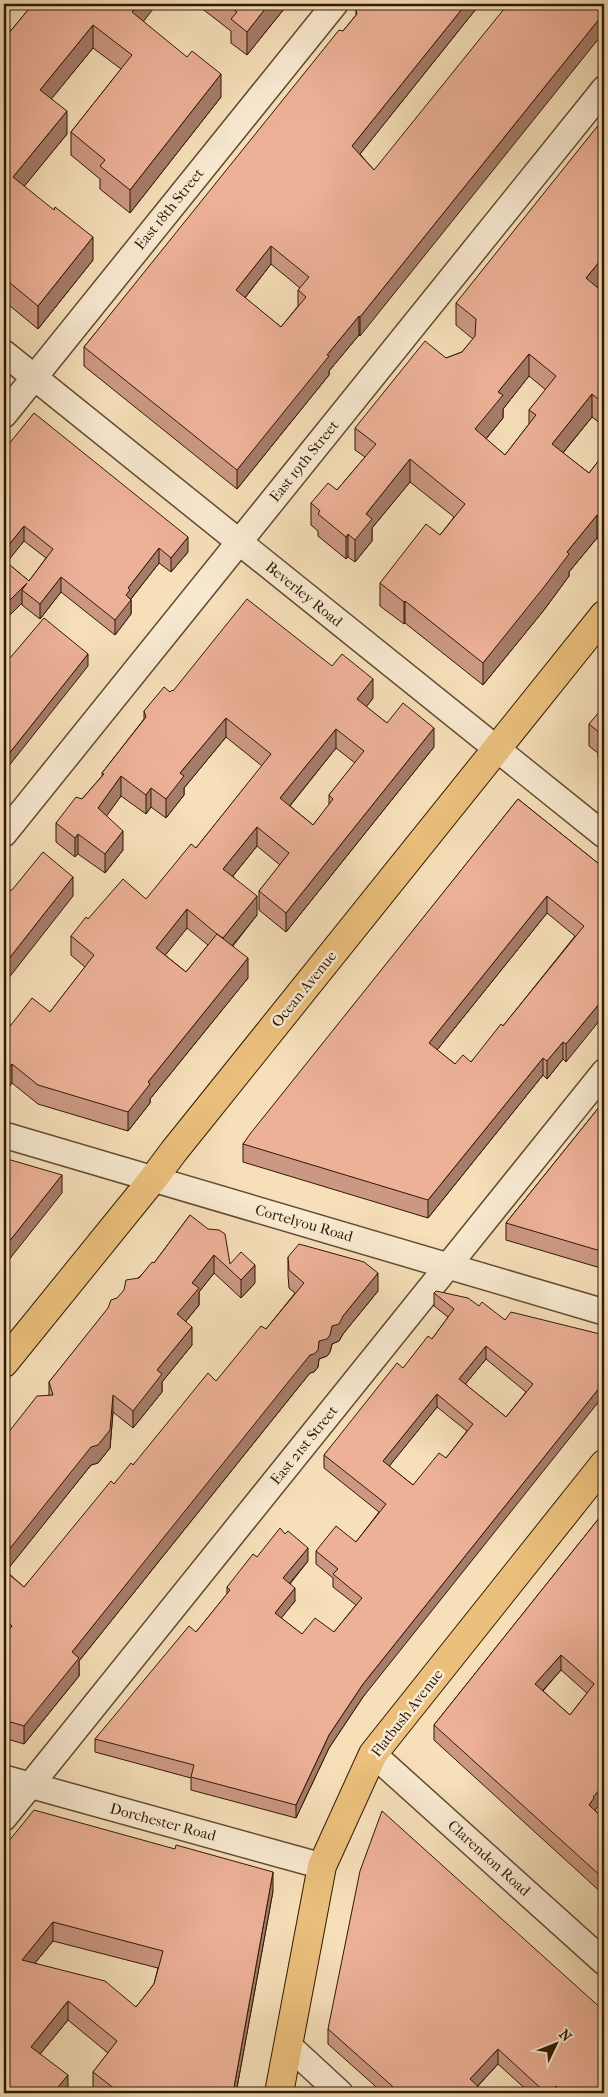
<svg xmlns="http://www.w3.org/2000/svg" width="608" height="2097" font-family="'IM FELL French Canon',serif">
<rect width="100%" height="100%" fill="#f6dfb9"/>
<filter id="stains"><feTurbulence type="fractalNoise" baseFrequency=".004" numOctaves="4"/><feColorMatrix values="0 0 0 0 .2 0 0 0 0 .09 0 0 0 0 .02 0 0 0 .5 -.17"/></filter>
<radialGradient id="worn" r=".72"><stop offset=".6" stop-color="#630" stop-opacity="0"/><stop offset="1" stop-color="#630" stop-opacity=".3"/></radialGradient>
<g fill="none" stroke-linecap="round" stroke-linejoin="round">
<defs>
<g id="minor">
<path d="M4 353 604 835"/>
<path d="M4 415 335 4"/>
<path d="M4 834 604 89"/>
<path d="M4 1135 604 1312"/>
<path d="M373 1754 604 1962"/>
<path d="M4 1778 322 1866"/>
<path d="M4 1818 604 1072"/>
<path d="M288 2045 340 2093"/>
</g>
<g id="major">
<path d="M4 1363 153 1179 174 1151 604 615"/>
<path d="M279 2093 322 1866 373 1754 604 1464"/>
</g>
</defs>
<!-- minor casing -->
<use href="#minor" stroke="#624a30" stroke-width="28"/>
<!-- major casing -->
<use href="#major" stroke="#301802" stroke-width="30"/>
<!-- minor -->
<use href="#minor" stroke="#f9ead2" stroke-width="25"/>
<!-- major -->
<use href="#major" stroke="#ebc07c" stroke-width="28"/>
</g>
<!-- wall -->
<g fill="#cc9883" stroke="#301802" fill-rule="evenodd">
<path d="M33 4 143 21 221 97 130 213 100 189V179L71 155V132L121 69 93 48 51 99 67 134 24 186 93 260 38 329 4 301V39Z"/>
<path d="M196 4H288L247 55 231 43V31Z"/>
<path d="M361 4H480L360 154 374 170 360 336 359 335 329 371V375L237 489 84 366V347L343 31 356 15V10ZM271 264 300 288 298 290V306L281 327 245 298Z"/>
<path d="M597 287 604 293V426L592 417 563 453 589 473 604 454 599 540 597 538 569 572V576L544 610 483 685 405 623 404 624 380 606V583L440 535 454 517 410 482 372 528V541L355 562 348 557 346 559 318 536V531L311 525V503L337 490 365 457 355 450V428L446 358 462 352 473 339 456 325V303ZM529 376 546 390 529 410V424L505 455 486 439 503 418V409Z"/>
<path d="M4 450 188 552 171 572 159 563 131 599V614L115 635 61 592 40 619 22 605V603L5 620 4 619ZM24 541 46 558 29 581 6 562Z"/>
<path d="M173 691 373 698 366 707 387 723 434 747 286 932 259 910V891L280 865 257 846 233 876 257 915 233 946 248 978 150 1099V1103L128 1131 38 1104 12 1083 7 1089 4 1086V1034L50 1012 85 967 71 955V936L88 919 146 899 196 848 262 766 226 737 184 788V795L166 818 151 807 146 814 121 796 106 816 123 850 105 873 78 854 75 857 56 842V823L82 799 102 776V773L144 719V711L170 692ZM336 748 355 763 329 795V805L313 825 290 806ZM187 928 208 945 186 972 165 955Z"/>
<path d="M604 713V763L598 757V753L589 746V724Z"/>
<path d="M518 799 604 868 566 1062 563 1059 547 1079 543 1075 428 1218 243 1162V1144ZM547 913 575 936 503 1026 471 1062 455 1064 437 1050Z"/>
<path d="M604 1101V1269L506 1240V1223Z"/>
<path d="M190 1215 230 1264 255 1283 241 1298 214 1273 199 1292V1305L186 1321 192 1345 162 1382V1392L133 1428 113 1412 110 1448 98 1463 91 1465 6 1571 24 1587 114 1484 216 1381 266 1329 295 1293 289 1288 288 1275V1257L378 1291 343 1334 339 1341 332 1344 330 1352 327 1356 319 1359 318 1367 314 1372 310 1373 281 1409 79 1661V1676L24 1744 4 1738V1438L49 1395V1382L117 1298 154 1263Z"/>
<path d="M434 1293 479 1306 505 1320 604 1335 363 1697 329 1748 296 1818 191 1790V1778L95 1752V1739L196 1632 227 1594V1587L257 1557 308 1561 290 1584 295 1601 281 1618 302 1634 334 1632 356 1605 333 1587V1578L316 1564V1551L356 1542 379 1512 324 1468V1455L403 1368 432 1339 448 1317 434 1306ZM486 1359 526 1392 506 1417 465 1384ZM437 1407 467 1431 446 1458 413 1485 389 1466Z"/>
<path d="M604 1512V1800L595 1810 604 1819V1895L434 1740V1725ZM561 1670 587 1693 570 1715 543 1691Z"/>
<path d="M4 1847 273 1891 236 2093H97L93 2090V2072L108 2053 68 2020 40 2054 68 2093H4ZM53 1941 158 1968 154 1984 136 2007 35 1963Z"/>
<path d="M604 2011V2093H530L498 2064 478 2086 485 2093H383L328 2044V2029Z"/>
</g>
<!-- shaded-wall -->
<g fill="#a67c6a" stroke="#301802">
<path d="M139 4H157L132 36V12Z"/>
<path d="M269 4H288L247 55V32Z"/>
<path d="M466 4H480L352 164V146Z"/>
<path d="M604 13V32L360 336V317Z"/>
<path d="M93 25V48L40 113V90Z"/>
<path d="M221 74V97L130 213V190Z"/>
<path d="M67 111V134L13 200V177Z"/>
<path d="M93 237V260L38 329V306Z"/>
<path d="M271 246V264L236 309V290Z"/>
<path d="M604 256V278L586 301V278Z"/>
<path d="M359 316V335L329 371V375L237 489V470L327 355Z"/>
<path d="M529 354V376L503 409V418L475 452V429L498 392Z"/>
<path d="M592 394V417L552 466V444Z"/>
<path d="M410 459V482L372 528V541L355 562V540L366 514Z"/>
<path d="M604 511V533L599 540V517Z"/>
<path d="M597 515V538L569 572V576L544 610 483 685V663L567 552Z"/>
<path d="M24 526V541L4 566V551Z"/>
<path d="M348 534V557L346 559V537Z"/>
<path d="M188 537V552L171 572V558Z"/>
<path d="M159 548V563L130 600H131V614L115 635V620L126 595 128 588Z"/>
<path d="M61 577V592L40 619V604Z"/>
<path d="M27 583 22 590V603L5 620V605Z"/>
<path d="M405 601V623L404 624V602Z"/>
<path d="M88 654V666L4 772V760Z"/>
<path d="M373 679V698L357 719V699Z"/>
<path d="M226 718V737L184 788V795L166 818V799L180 773Z"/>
<path d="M434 728V747L286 932V913Z"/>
<path d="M336 729V748L280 818V798Z"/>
<path d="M121 776V796L98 828V808Z"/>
<path d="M151 788V807L146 814V795Z"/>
<path d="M257 827V846L223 888V869Z"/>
<path d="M123 831V850L105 873V854Z"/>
<path d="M78 834V854L75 857V838Z"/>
<path d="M73 877V896L4 984V965Z"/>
<path d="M257 896V915L223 957V938Z"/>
<path d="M547 896V913L429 1060V1043Z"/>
<path d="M187 909V928L156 967V948Z"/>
<path d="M248 958V978L150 1099V1103L128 1131V1112L148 1082Z"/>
<path d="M604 998V1015L566 1062V1044Z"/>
<path d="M563 1042V1059L547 1079V1061Z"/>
<path d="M543 1058V1075L428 1218V1200Z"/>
<path d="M12 1064V1083L7 1089V1070Z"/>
<path d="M62 1175V1193L4 1266V1248Z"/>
<path d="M214 1255V1273L199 1292V1305L177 1332V1314L192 1283Z"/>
<path d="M255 1265V1283L241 1298V1280Z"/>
<path d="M378 1273V1291L343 1334 339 1341 332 1344 330 1352 327 1356 319 1359 318 1367 314 1372 310 1373 281 1409 79 1661V1676L24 1744V1726L72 1652 319 1341 332 1326 343 1316Z"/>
<path d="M192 1327V1345L162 1382V1392L133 1428V1411L157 1370Z"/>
<path d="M486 1346V1359L459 1392V1379Z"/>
<path d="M604 1382V1395L363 1697 329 1748 296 1818V1805L329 1735 363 1684Z"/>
<path d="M437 1394V1407L383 1474V1461Z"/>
<path d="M113 1395V1412L110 1448 98 1463 91 1465 4 1574V1556Z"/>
<path d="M308 1548V1561L283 1591V1578Z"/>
<path d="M295 1588V1601L275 1626V1613Z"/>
<path d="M561 1655V1670L535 1699V1684Z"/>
<path d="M604 1785V1800L594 1811 589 1805 593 1797Z"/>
<path d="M273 1872V1891L236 2093H233Z"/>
<path d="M53 1922V1941L22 1979V1960Z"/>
<path d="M68 2001V2020L31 2065V2047Z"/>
<path d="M498 2049V2064L471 2093 470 2079Z"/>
<path d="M68 2075V2093H53Z"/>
<path d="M556 2086V2093H549Z"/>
</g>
<!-- building -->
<g fill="#edb198" stroke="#301802" fill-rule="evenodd">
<path d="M33 4H139L132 12 187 57 192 51 221 74 130 190 100 166 105 160 71 132 132 55 93 25 40 90 67 111 13 177 54 210 55 207 93 237 38 306 4 278V39Z"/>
<path d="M226 4H269L247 32 231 19 237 12Z"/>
<path d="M361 4H466L352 146 374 170 508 4H604V13L360 317 359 316 327 355 329 356 237 470 84 347 339 30 343 31 357 14 356 10ZM271 246 309 277 298 290 306 297 281 327 236 290Z"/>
<path d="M604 118V256L586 278 604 293V404L592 394 552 444 589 473 604 454V511L599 517 597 515 567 552 569 554 544 587 483 663 405 601 404 602 380 583 426 524 440 535 465 504 410 459 366 514 372 519 355 540 348 534 346 537 318 514 320 511 311 503 328 483 337 490 376 444 355 428 425 341 446 358 462 352 475 336 476 319 456 303ZM529 354 556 376 529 410 536 415 505 455 475 429 503 395 498 392Z"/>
<path d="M34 413 188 537 171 558 159 548 128 588 130 590 126 595 131 600 115 620 61 577 40 604 22 590 27 583 5 605 4 604V560L29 581 53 549 24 526 4 551V450Z"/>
<path d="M247 599 332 666 342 654 373 679 357 699 387 723 403 703 434 728 286 913 259 891 289 853 257 827 223 869 257 896 223 938 217 934 248 958 148 1082 150 1084 128 1112 38 1085 12 1064 7 1070 4 1067V1034L32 998 50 1012 94 955 71 936 86 917 88 919 123 879 146 899 191 844 196 848 271 754 226 718 180 773 184 776 166 799 151 788 146 795 121 776 98 808 123 831 105 854 78 834 75 838 56 823 76 797 82 799 104 774 102 773 146 717 144 711 164 687 170 692 172 690 173 691ZM336 729 364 751 329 795 333 799 313 825 280 798ZM187 909 217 934 186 972 156 948Z"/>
<path d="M44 618 88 654 4 760V665Z"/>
<path d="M600 711 603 714 604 713V741L598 736 600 733 589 724Z"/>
<path d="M518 799 604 868V998L566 1044 563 1042 547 1061 543 1058 428 1200 243 1144 250 1134ZM547 896 584 926 503 1026 501 1024 471 1062 463 1055 455 1064 429 1043Z"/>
<path d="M43 852 73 877 4 965V896L8 891 12 890Z"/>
<path d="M604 1101V1252L506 1223Z"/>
<path d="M4 1158 62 1175 4 1248Z"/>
<path d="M190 1215 208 1229 219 1230 225 1234 230 1264 241 1252 255 1265 241 1280 214 1255 192 1283 199 1288 177 1314 192 1327 157 1370 162 1374 133 1411 113 1395 110 1430 98 1445 91 1447 4 1556V1438L37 1396 53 1395 49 1382 108 1308 111 1300 117 1298 124 1290 126 1280 139 1278 152 1262 154 1263Z"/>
<path d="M299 1244 364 1262 378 1273 343 1316 339 1324 332 1326 330 1335 327 1339 319 1341 318 1350 314 1354 310 1355 281 1391 72 1652 79 1658 24 1726 4 1720V1636L12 1626 4 1619V1570L24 1587 111 1481 114 1484 131 1463 133 1465 208 1373 216 1381 261 1326 266 1329 304 1283 289 1270 288 1257Z"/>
<path d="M436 1291 468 1298 479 1306 482 1302 505 1320 511 1312 604 1335V1382L363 1684 329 1735 296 1805 191 1777 194 1765 95 1739 189 1626 196 1632 230 1590 227 1587 253 1554 257 1557 280 1528 285 1534 288 1531 308 1548 283 1578 295 1588 275 1613 302 1634 315 1618 334 1632 362 1598 333 1574 338 1569 316 1551 336 1526 356 1542 386 1504 324 1455 397 1363 403 1368 428 1336 432 1339 454 1309 434 1293ZM486 1346 533 1384 506 1417 459 1379ZM437 1394 473 1424 446 1458 439 1453 413 1485 383 1461Z"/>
<path d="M604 1512V1785L593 1797 594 1798 589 1805 604 1819V1879L434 1725ZM561 1655 594 1684 570 1715 535 1684Z"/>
<path d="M34 1810 175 1849 176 1845 273 1872 233 2093H120L93 2072 117 2041 68 2001 31 2047 68 2075 53 2093H4V1847ZM53 1922 163 1951 154 1984 136 2007 105 1981 22 1960Z"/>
<path d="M382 1811 604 2011V2093H563L556 2086 549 2093H546L498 2049 470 2079 485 2093H400L328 2029 360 1871Z"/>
</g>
<g text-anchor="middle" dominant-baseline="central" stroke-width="5" stroke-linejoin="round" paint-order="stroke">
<!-- street labels -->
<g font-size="15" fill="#301802" stroke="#f9ead2">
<text transform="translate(169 209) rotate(-51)">East 18th Street</text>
<text transform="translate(304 461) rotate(-51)">East 19th Street</text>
<text transform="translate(304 594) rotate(39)">Beverley Road</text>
<text transform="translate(304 989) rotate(-51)">Ocean Avenue</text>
<text transform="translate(304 1223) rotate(16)">Cortelyou Road</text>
<text transform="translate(304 1445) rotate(-51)">East 21st Street</text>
<text transform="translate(407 1713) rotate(-52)">Flatbush Avenue</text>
<text transform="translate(163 1822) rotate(15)">Dorchester Road</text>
<text transform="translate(489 1858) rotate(42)">Clarendon Road</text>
</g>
</g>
<!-- margin -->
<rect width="608" height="2097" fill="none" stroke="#f6dfb9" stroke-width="20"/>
<rect x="5" y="5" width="598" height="2087" fill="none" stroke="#301802" stroke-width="2.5"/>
<rect x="10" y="10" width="588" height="2077" fill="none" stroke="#301802"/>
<!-- north arrow -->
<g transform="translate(556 2044) rotate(47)" stroke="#f9ead2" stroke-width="4" paint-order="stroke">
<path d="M0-4L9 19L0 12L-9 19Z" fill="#301802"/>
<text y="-8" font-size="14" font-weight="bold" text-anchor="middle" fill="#301802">N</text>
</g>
<rect width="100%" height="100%" filter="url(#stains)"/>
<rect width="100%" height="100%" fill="url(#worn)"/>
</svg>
